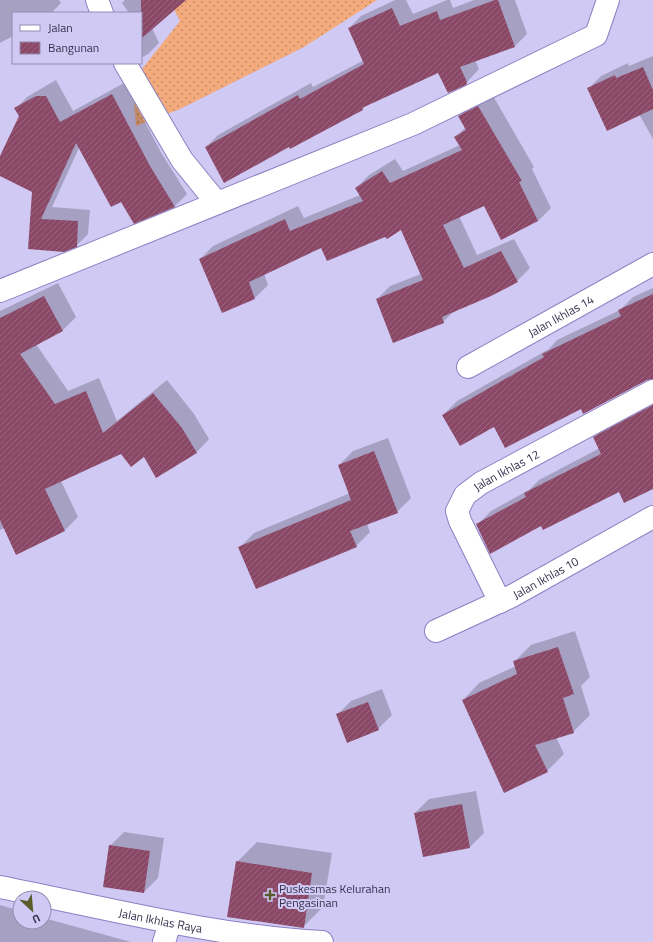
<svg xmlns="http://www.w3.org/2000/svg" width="653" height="942" font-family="'Titillium Web',sans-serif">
<defs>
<pattern id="grass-dots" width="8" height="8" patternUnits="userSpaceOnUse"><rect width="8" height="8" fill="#f3ab7e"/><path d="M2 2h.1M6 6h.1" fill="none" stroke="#c68c69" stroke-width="1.8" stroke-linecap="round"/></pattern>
<pattern id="building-hatch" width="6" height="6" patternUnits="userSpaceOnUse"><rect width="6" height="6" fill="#8b4766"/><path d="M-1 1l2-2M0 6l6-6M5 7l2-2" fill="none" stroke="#99667f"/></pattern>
</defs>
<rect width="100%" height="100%" fill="#d0c9f4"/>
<!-- grass -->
<path fill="url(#grass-dots)" d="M169 0H377L304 47 180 109 136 126 134 101 142 69 180 21Z"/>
<!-- shadow -->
<g fill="#0003">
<path d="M0 0H59L61 3 51 13H13V36L0 43Z"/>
<path d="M125 0H185L152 28 159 43 148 54 141 58V13H129L122 3Z"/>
<path d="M395 0H406L413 14 447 0H450L453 8 474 0H515L527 34 515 46 475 60 479 69 467 82 438 72 367 104 363 109 290 148 289 145 206 147 218 135 311 83 313 87 364 60 349 28 361 16Z"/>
<path d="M653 56V139L639 114 588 89 601 76 628 63 629 66Z"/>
<path d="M56 80 73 111 124 83 162 154 187 194 175 206 134 222 122 201 79 148 52 207 90 210 88 234 76 246 29 248 33 191 0 175V158L20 116 15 109 27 97Z"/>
<path d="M492 94 534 167 532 169 551 208 538 221 484 204 459 216 477 255 514 239 530 268 517 281 455 310 443 322 377 299 390 286 421 274 401 229 386 236 322 247 264 274 268 285 255 298 223 311 200 259 213 246 298 206 304 218 360 195 356 188 369 175 395 159 403 171 460 145 455 137 465 128 460 116 473 103Z"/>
<path d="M58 283 76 317 63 330 36 344 68 391 99 378 117 421 167 380 194 414 209 439 196 453 144 455 121 453 61 481 78 517 64 531 5 528 0 530V311Z"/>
<path d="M653 288V378L581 408 494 425 443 415 457 401 549 349 557 340 620 310 633 297Z"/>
<path d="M653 400V489L619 491 541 524 477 525 491 511 529 490 539 480 600 448 595 437 608 423Z"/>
<path d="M388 438 411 498 397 512 367 524 370 532 356 546 240 547 254 533 350 493 339 465 353 451Z"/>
<path d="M575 631 590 677 581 686 590 715 573 732 556 737 564 754 547 771 463 700 479 683 516 666 514 662 531 645Z"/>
<path d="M382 689 392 715 378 729 337 715 351 701Z"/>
<path d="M476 791 484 833 470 847 415 813 429 799Z"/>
<path d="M124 832 164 838 158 878 144 892 110 846Z"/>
<path d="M257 842 332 853 323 907 303 927 237 862Z"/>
<path d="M0 905 20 911V922H44V918L131 942H0Z"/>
</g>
<!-- building -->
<g fill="url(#building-hatch)">
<path d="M141 0H186L141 39Z"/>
<path d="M495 0H498L515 47 460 67 467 82 466 85 448 93 438 73 362 108 363 110 290 149 289 147 224 183 205 147 298 95 300 99 364 64 348 28 392 8 400 26 437 11 440 20Z"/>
<path d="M643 67 653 90V109L607 131 587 88 615 75 616 78Z"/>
<path d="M112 94 150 166 175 207 134 224 121 202 111 207 76 143 41 219 78 221 77 247 64 252 28 249 32 192 0 176V156L19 116 14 108 36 96H46L60 122Z"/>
<path d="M478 106 522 181 519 182 538 221 501 240 484 206 443 225 464 268 501 251 518 282 491 296 442 317 444 323 393 343 376 299 423 280 401 230 387 239 385 237 327 261 321 248 249 282 255 299 222 313 199 259 285 219 290 231 363 201 355 188 382 171 390 183 462 150 454 137 466 130 458 116Z"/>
<path d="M653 294V379L647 380 583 414 581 409 505 448 494 427 460 446 442 415 544 357 542 354 621 316 618 310Z"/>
<path d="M44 296 63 331 20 354 55 404 86 391 103 433 153 393 182 428 197 453 156 478 144 457 131 467 121 454 45 489 65 531 16 555 0 520V318Z"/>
<path d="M653 405V489L624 503 619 492 543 530 541 526 490 554 476 524 526 497 524 493 601 454 593 437Z"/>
<path d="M374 451 398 513 350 531 357 547 256 589 238 547 351 500 338 465Z"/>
<path d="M558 647 574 694 563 698 574 733 535 745 548 772 504 793 462 700 517 674 513 661Z"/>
<path d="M368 702 379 730 347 743 336 714Z"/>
<path d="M462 804 470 848 423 857 414 813Z"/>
<path d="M109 845 150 851 144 893 103 887Z"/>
<path d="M236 861 312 873 304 928 227 917Z"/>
</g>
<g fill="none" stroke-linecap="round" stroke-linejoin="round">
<defs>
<g id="minor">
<path d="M97 0 102 13"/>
<path d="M125 63 182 160 217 203"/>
<path d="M0 291 413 124 596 35 608 0"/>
<path id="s1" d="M468 367 653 264"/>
<path id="s2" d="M500 602 460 521 457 511 465 495 481 483 653 391"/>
<path id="s3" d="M436 631 512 596 653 517"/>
<path id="s4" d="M0 887C107 908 213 936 322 942"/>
<path d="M164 942 170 923"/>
</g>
</defs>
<!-- minor casing -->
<use href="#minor" stroke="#8d80c3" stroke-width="24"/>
<!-- minor -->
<use href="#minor" stroke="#fff" stroke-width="22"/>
</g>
<!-- markers -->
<path fill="#595c2a" stroke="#d0c9f4" stroke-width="1.5" d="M268 889h4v4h4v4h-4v4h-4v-4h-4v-4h4z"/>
<g text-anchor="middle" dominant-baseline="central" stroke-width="4" stroke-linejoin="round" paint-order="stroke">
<!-- street labels -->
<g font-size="12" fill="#37314e" stroke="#d0c9f4">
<text stroke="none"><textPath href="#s1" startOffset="106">Jalan Ikhlas 14</textPath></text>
<text stroke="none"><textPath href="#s2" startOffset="167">Jalan Ikhlas 12</textPath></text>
<text stroke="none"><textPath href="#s3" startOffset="122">Jalan Ikhlas 10</textPath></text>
<text stroke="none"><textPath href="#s4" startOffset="164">Jalan Ikhlas Raya</textPath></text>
</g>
<!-- poi labels -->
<g font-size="12" fill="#37314e" stroke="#d0c9f4" text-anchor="start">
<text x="279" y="888">Puskesmas Kelurahan<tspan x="279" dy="14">Pengasinan</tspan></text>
</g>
</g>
<!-- legend -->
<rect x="12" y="12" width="130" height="52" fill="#d0c9f4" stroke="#938cb2"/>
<rect x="20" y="25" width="20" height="6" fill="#ffffff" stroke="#938cb2"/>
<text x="48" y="32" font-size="12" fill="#37314e">Jalan</text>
<rect x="20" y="42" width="20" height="12" fill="url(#building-hatch)" stroke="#938cb2"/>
<text x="48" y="52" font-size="12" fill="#37314e">Bangunan</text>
<!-- north arrow -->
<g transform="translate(32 910) rotate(154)"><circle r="19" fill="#d0c9f4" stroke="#938cb2"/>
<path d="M0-3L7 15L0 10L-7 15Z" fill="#595c2a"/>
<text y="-6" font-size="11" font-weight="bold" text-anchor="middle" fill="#37314e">U</text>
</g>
</svg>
